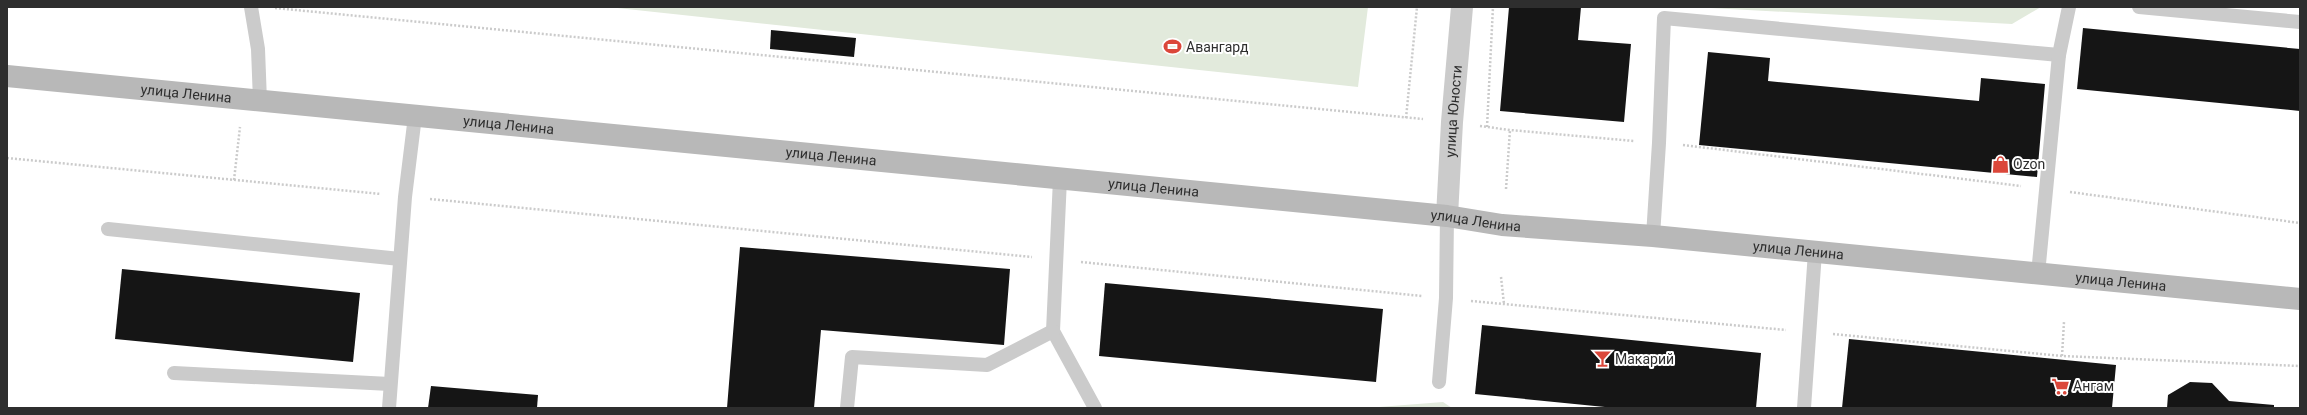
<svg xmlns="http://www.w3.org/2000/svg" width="2307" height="415" font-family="Roboto,sans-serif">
<rect width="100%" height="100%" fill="#fff"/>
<!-- green -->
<g fill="#e2eadc">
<path d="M608 7H1368L1358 87Z"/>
<path d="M1692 7H2041L2012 24Z"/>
<path d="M1443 402 1452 408H1366Z"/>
</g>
<!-- building -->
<g fill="#151515">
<path d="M1509 7H1581L1578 40 1631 44 1624 122 1500 111Z"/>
<path d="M2083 28 2300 49V111L2077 89Z"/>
<path d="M771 30 856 38 854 57 770 49Z"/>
<path d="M1708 52 1770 58 1768 81 1979 101 1981 78 2045 84 2037 177 1699 145Z"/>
<path d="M740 247 1010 269 1004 345 821 330 814 408H727Z"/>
<path d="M122 269 360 293 353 362 115 339Z"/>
<path d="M1105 283 1383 309 1376 382 1099 356Z"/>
<path d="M1482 325 1761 353 1756 408H1615L1475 394Z"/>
<path d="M1849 339 2116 365 2112 408H1842Z"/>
<path d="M2190 382 2212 383 2229 401 2274 405V408H2167L2168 395Z"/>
<path d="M431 386 538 395 537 408H428Z"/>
</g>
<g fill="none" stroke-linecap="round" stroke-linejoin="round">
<!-- path -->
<g stroke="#cbcbcb" stroke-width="2.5" stroke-dasharray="2 2" stroke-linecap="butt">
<path d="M275 8 1423 119"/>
<path d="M1406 118 1417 7"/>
<path d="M1480 126 1510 130 1634 141"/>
<path d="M1487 127 1493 7"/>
<path d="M1683 145 2021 186"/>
<path d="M7 158 381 194"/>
<path d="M234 180 240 127"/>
<path d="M1506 189 1510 130"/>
<path d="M2070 192 2300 223"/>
<path d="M430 199 1032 257"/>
<path d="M1081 262 1422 296"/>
<path d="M1501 277 1504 304"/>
<path d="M1471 301 1786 330"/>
<path d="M1833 334 2062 356 2300 366"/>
<path d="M2062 356 2064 322"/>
</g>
<!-- service -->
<g stroke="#cbcbcb" stroke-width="14">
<path d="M251 7 258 49 260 101"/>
<path d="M2139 7 2300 22"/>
<path d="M1060 179 1053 331 1095 408"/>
<path d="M108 229 400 259"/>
<path d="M1653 236 1659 143 1664 18 2059 55"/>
<path d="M2038 274 2059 55 2069 7"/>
<path d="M174 373 390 384"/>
<path d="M1439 382 1446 298 1447 216"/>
<path d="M389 408 405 197 415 116"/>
<path d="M847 408 852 357 987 365 1053 331"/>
<path d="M1804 408 1815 252"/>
</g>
<!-- minor -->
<path stroke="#cbcbcb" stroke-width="22" id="s1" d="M1447 216 1452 122 1462 7"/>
<!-- secondary -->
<path stroke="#b8b8b8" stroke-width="22" id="s2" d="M7 76 1447 216 1502 225 1653 236 2300 299"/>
</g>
<!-- icons -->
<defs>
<symbol id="stadium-bare" viewBox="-9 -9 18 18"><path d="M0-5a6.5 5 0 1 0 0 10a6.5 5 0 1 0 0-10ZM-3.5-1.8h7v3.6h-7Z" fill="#db473a" stroke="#fff" stroke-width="2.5" paint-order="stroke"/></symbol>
<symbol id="shop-bare" viewBox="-9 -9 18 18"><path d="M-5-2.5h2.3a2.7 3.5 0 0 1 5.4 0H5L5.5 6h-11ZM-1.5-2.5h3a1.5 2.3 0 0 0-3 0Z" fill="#db473a" stroke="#fff" stroke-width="2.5" paint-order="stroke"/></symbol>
<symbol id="bar-bare" viewBox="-9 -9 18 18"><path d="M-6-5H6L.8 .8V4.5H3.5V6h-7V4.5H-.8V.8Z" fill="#db473a" stroke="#fff" stroke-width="2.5" paint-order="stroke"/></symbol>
<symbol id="supermarket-bare" viewBox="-9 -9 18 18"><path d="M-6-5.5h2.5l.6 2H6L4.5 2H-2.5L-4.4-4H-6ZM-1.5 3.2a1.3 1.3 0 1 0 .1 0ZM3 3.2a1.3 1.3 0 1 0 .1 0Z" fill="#db473a" stroke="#fff" stroke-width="2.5" paint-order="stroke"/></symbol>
</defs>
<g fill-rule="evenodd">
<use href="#stadium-bare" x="1160" y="34" width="25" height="25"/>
<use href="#shop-bare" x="1988" y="152" width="25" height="25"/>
<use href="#bar-bare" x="1590" y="346" width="25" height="25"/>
<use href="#supermarket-bare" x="2048" y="374" width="25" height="25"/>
</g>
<g text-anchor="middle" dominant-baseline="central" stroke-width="4" stroke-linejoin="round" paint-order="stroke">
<!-- poi labels -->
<g font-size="14" fill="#2e2e2e" stroke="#fff" text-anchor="start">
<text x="1186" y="47">Авангард</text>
<text x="2013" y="164">Ozon</text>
<text x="1615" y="359">Макарий</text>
<text x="2073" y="386">Ангам</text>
</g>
<!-- street labels -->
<g font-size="14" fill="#2e2e2e" stroke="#fff">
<text stroke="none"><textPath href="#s2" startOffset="180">улица Ленина</textPath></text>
<text stroke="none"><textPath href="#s1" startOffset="105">улица Юности</textPath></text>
<text stroke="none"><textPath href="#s2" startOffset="504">улица Ленина</textPath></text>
<text stroke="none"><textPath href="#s2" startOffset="828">улица Ленина</textPath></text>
<text stroke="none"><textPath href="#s2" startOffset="1152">улица Ленина</textPath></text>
<text stroke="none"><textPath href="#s2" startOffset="1476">улица Ленина</textPath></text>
<text stroke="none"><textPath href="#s2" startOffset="1800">улица Ленина</textPath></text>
<text stroke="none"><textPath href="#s2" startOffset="2124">улица Ленина</textPath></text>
</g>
</g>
<!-- border -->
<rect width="2307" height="415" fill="none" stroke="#2e2e2e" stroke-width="16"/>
</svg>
